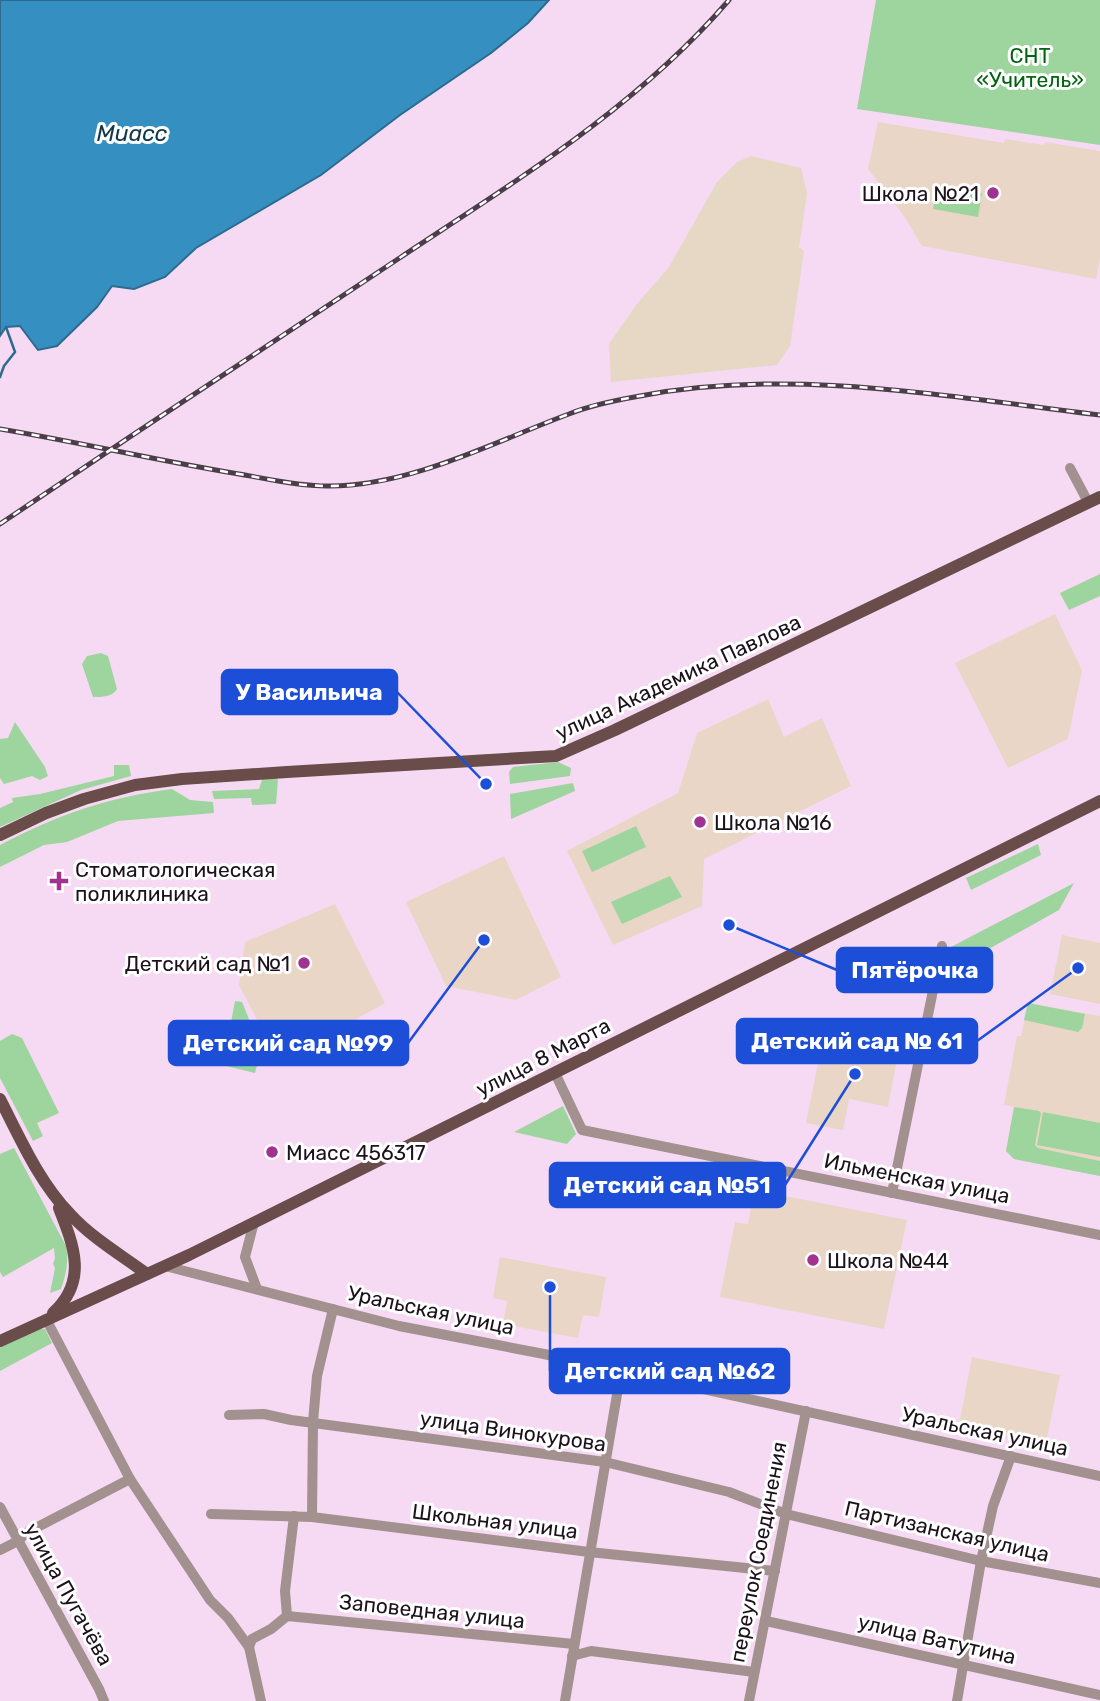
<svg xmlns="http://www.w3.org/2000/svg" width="1100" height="1701" font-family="Rubik,sans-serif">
<rect width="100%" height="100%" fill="#f6daf3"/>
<!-- commercial -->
<path fill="#e6d8c5" d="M751 156 801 168 807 194 799 247 804 251 790 346 777 365 611 382 609 344 636 305 669 267 717 182 737 162Z"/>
<!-- education -->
<g fill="#ead6c7">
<path d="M878 122 1004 143 1005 139 1044 145 1045 142 1100 151V259L1096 279 922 246 904 216 868 169Z"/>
<path d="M1055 614 1082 670 1068 739 1008 768 955 663Z"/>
<path d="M768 699 784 737 822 718 851 786 704 859 702 906 613 945 567 851 678 793 697 733Z"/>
<path d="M504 856 561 977 516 1000 446 986 406 902Z"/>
<path d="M335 904 385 1003 279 1062 239 985 245 942Z"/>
<path d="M1062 935 1100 943V1004L1050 994Z"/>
<path d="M1028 1003 1100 1016V1176L1014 1159 1006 1151 1014 1107 1004 1105 1017 1036H1021Z"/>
<path d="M824 1034 899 1049 888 1107 849 1099 843 1130 806 1123Z"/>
<path d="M754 1190 907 1220 884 1329 720 1297 735 1222 748 1224Z"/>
<path d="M500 1257 606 1277 599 1317 583 1315 578 1338 503 1324 507 1301 493 1298Z"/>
<path d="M972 1357 1060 1375 1046 1443 959 1425Z"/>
</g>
<!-- green -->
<g fill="#9ed49d">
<path d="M876 0H1100V145L857 109Z"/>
<path d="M938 185 982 193 978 217 933 209Z"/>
<path d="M1100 574V596L1069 610 1060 593Z"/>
<path d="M101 653 108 656 117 689C112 697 102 697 93 697L82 664 87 656Z"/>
<path d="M15 722 45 767 48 776 40 780 32 776 4 784 0 778V739L8 738Z"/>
<path d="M558 762 571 768 570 776 510 784 509 772 513 767Z"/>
<path d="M114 765H129L131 776 81 790 0 827V808L13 802 12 798 40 794 114 776Z"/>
<path d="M274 776 278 780 276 804 252 805 251 798 214 799 212 791 259 789 263 777Z"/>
<path d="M573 783 575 791 511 819 510 794Z"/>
<path d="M172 789 190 800 213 802 214 813 118 821 67 842 44 845 0 867V845C60 814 105 798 172 789Z"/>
<path d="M636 826 646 847 592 872 582 851Z"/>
<path d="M1038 844 1041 855 971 890 966 878Z"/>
<path d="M670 876 682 897 622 924 611 902Z"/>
<path d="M1074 883 1059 910 942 975 947 949Z"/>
<path d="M235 1001 242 1002 255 1034 229 1033Z"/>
<path d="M1028 1003 1085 1014 1082 1028 1078 1032 1024 1020Z"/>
<path d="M12 1034 22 1038 59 1113 37 1123 43 1136 33 1141 0 1078V1041Z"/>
<path d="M230 1047 260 1054 255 1073 226 1066Z"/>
<path d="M563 1106 576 1134 567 1144 514 1132Z"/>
<path d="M1014 1107 1039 1111 1041 1113 1035 1145 1038 1148 1100 1161V1176L1014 1159 1006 1151Z"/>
<path d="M1043 1112 1100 1123V1157L1037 1145Z"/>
<path d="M14 1148 66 1246C69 1262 66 1274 61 1289L50 1293 55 1268 53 1264 55 1258 54 1248 3 1277 0 1272V1154Z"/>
<path d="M34 1328 45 1329 52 1343 0 1371V1346Z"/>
</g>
<!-- water -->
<path fill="#3590c1" stroke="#2e6a8f" stroke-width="2" d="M0 0H549L528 23 491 53 400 115 321 175 196 248 165 277 134 289 112 286 97 307 57 346 38 350 20 326 6 327 0 336Z"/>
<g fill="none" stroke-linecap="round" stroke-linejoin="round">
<!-- stream -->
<path stroke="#2e6a8f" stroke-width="2.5" d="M0 377 4 366 15 352 6 327"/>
<!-- minor -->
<g stroke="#a2918f" stroke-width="10">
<path d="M1070 468 1088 502"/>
<path d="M555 1073 582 1130 1100 1235"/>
<path d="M892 1193 942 946"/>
<path d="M254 1222 245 1257 257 1289"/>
<path d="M165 1266 399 1326 544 1354 1100 1476"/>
<path d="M46 1319 130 1479 210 1600 228 1618 249 1647 261 1701"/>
<path d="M229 1415 264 1414 291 1420 605 1462 729 1492 786 1514 981 1561 1100 1583"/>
<path d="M0 1507 99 1689 104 1701"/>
<path d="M211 1514 312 1517 589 1552 775 1571"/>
<path d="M312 1517 313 1422 317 1376 333 1309"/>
<path d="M0 1550 18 1541 26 1533 130 1479"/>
<path d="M287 1616 574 1644"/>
<path d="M287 1616 285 1591 294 1516"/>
<path d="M766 1621 1100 1695"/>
<path d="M249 1647 252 1639 271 1629 287 1616"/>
<path d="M572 1656 591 1651 754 1672"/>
<path d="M565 1701 621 1371"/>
<path d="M749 1701 806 1411"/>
<path d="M957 1701 981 1561 993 1506 1011 1456"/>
</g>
<!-- major -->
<g stroke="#6a4d4b" stroke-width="12">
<path d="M0 835 46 813 84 799 135 785 182 779 287 772 556 756 615 730 1100 497"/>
<path d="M0 1099C20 1138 39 1182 70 1214 92 1238 121 1255 147 1274"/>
<path d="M53 1313C88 1281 74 1246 59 1208"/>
<path d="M0 1341 189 1255 1100 801"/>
</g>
<defs>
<g id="rail">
<path d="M0 429C78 442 155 460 233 473 264 478 296 486 327 486 410 487 493 442 569 414 591 405 617 400 640 396 791 367 949 397 1100 415"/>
<path d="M0 524C133 434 267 346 401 257 517 180 637 107 729 0"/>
</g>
</defs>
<!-- rail casing -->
<use href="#rail" stroke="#4b3e4a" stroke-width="5"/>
<!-- rail -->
<use href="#rail" stroke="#fff" stroke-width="2.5" stroke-dasharray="8" stroke-linecap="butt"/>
</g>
<!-- markers -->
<g fill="#a03291" stroke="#fff" stroke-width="2.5">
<circle cx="993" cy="193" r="7"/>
<circle cx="700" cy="822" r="7"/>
<path d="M55.5 870.5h7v7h7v7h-7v7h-7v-7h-7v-7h7z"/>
<circle cx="304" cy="963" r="7"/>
<circle cx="272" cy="1152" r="7"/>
<circle cx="813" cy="1260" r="7"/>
</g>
<g text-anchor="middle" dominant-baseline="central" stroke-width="6" stroke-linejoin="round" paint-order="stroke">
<!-- park labels -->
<g font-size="21" fill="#00640f" stroke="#fff">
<text x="1030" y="55">СНТ<tspan x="1030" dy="24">«Учитель»</tspan></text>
</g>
<!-- poi labels -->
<g font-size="21" fill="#1c121b" stroke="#fff" text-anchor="start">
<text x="979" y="193" text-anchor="end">Школа №21</text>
<text x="714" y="822">Школа №16</text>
<text x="75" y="869">Стоматологическая<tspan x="75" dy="24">поликлиника</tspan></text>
<text x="290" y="963" text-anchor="end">Детский сад №1</text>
<text x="286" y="1152">Миасс 456317</text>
<text x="827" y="1260">Школа №44</text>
</g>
<!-- street labels -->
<g font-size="21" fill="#1c121b" stroke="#fff">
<text transform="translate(678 677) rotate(-25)">улица Академика Павлова</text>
<text transform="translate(543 1057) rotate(-27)">улица 8 Марта</text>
<text transform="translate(917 1178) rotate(11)">Ильменская улица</text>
<text transform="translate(431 1310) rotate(12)">Уральская улица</text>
<text transform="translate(513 1431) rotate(8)">улица Винокурова</text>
<text transform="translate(985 1431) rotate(12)">Уральская улица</text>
<text transform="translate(495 1521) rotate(7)">Школьная улица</text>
<text transform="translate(947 1531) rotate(13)">Партизанская улица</text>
<text transform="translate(758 1552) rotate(-79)">переулок Соединения</text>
<text transform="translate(69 1594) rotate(61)">улица Пугачёва</text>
<text transform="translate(432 1611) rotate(6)">Заповедная улица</text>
<text transform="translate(937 1639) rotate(13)">улица Ватутина</text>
</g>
<!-- water labels -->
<g font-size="23" font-style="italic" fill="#11384c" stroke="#fff">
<text x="132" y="133">Миасс</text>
</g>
</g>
<!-- callouts -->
<path fill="none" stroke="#1d4ed8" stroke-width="2.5" d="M486 784L397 692M729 925L837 970M1078 968L977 1041M484 940L408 1043M855 1074L785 1185M550 1287L550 1371"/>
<g fill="#1d4ed8" stroke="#fff" stroke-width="2.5">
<circle cx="486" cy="784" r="7"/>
<circle cx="729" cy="925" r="7"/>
<circle cx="1078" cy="968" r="7"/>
<circle cx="484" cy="940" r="7"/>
<circle cx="855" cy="1074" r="7"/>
<circle cx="550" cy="1287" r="7"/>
</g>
<g fill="#1d4ed8" stroke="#1d4ed8" stroke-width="2.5">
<rect x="222" y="670" width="175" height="44" rx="7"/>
<rect x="837" y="948" width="155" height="44" rx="7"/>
<rect x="737" y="1019" width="240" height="44" rx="7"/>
<rect x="169" y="1021" width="239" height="44" rx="7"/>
<rect x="550" y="1163" width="235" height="44" rx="7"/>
<rect x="550" y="1349" width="239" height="44" rx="7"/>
</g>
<g font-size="23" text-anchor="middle" font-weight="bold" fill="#fff">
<text x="309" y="700">У Васильича</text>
<text x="915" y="978">Пятёрочка</text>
<text x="857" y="1049">Детский сад № 61</text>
<text x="288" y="1051">Детский сад №99</text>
<text x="667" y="1193">Детский сад №51</text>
<text x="670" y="1379">Детский сад №62</text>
</g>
</svg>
